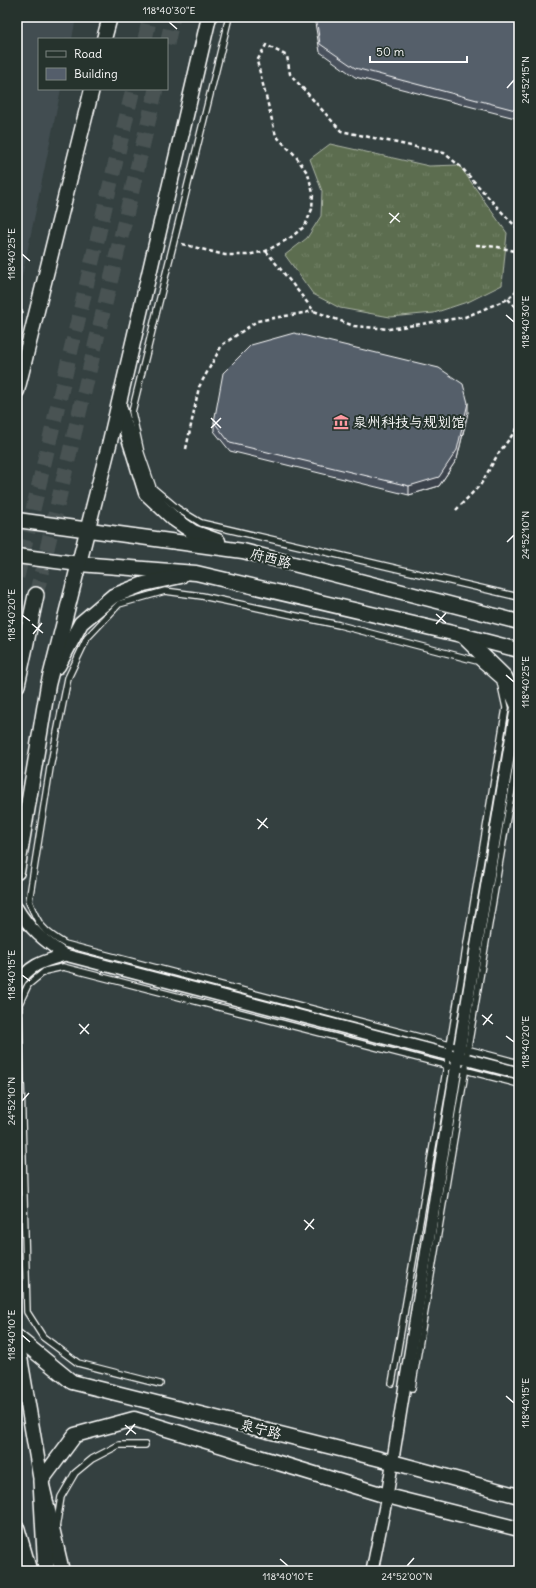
<svg xmlns="http://www.w3.org/2000/svg" width="536" height="1588" font-family="Delius,'LXGW WenKai TC',sans-serif">
<defs>
<pattern id="grass-tufts" width="24" height="20" patternUnits="userSpaceOnUse"><rect width="24" height="20" fill="#5c6d4f"/><path d="M3 7l-1-3M5 7V3M7 7l1-3M15 17l-1-3M17 17v-4M19 17l1-3" fill="none" stroke="#748369"/></pattern>
</defs>
<rect width="100%" height="100%" fill="#344040"/>
<filter id="ink" filterUnits="userSpaceOnUse"><feTurbulence type="fractalNoise" baseFrequency=".025" numOctaves="2"/><feDisplacementMap in="SourceGraphic" scale="8" xChannelSelector="R" yChannelSelector="G"/><feConvolveMatrix kernelMatrix="1 2 1 2 8 2 1 2 1" color-interpolation-filters="sRGB"/></filter>
<g filter="url(#ink)">
<!-- built -->
<path fill="#424d51" d="M17 17H76L72 39H39V89H61L17 301Z"/>
<!-- grass -->
<path fill="url(#grass-tufts)" stroke="#aeb6a7" d="M330 144 429 166 459 165 507 233 502 285 470 301 434 313 390 317 340 308 313 294 285 255 307 238 321 216 322 191 310 159Z"/>
<g fill="none" stroke-linecap="round" stroke-linejoin="round">
<!-- secondary-tunnel -->
<g stroke="#485353" stroke-width="15" stroke-dasharray="15 8" stroke-linecap="butt">
<path d="M145 39 150 17"/>
<path d="M167 44 173 17"/>
<path d="M17 577 133 89"/>
<path d="M36 595 156 89"/>
</g>
<defs>
<g id="service">
<path d="M229 17 132 412 141 453 153 488 178 509 201 523 519 597"/>
<path d="M467 1053 519 748"/>
<path d="M392 1383 447 1065 450 1045 506 708 500 681 477 661 339 625 202 596 165 591 119 604 87 638 68 678 50 768 29 901C38 925 43 931 65 944L450 1045 459 1047 519 1063"/>
<path d="M160 1384 78 1363 43 1337 27 1312 19 1004 28 985 45 971 63 967 519 1084"/>
<path d="M412 1388 466 1067"/>
<path d="M56 1528 61 1497 75 1473 92 1459 119 1445H145"/>
</g>
<g id="minor">
<path d="M17 908C30 930 44 941 65 955 44 961 29 964 17 985"/>
<path d="M65 955 519 1073"/>
<path d="M372 1571 387 1496 458 1057 517 704"/>
</g>
<g id="tertiary">
<path d="M104 39 110 17"/>
<path d="M17 391 92 89"/>
<path d="M119 406 146 493 174 519 193 532 218 541"/>
<path d="M17 520 243 551 519 622"/>
<path d="M17 556 79 564 196 573 461 635 519 650"/>
<path d="M463 636 505 677 517 704 519 702"/>
<path d="M58 666 81 623 113 596 144 584 181 576"/>
<path d="M17 872 48 685 110 441 209 17"/>
<path d="M17 1337 72 1382 392 1462 519 1496"/>
<path d="M17 1340 41 1481 62 1571"/>
<path d="M41 1481 75 1435 134 1419 387 1496 519 1529"/>
</g>
<g id="secondary">
<path d="M17 685 36 595"/>
<path d="M41 1481 46 1571"/>
<path d="M17 1529 29 1571"/>
</g>
</defs>
<!-- service casing -->
<use href="#service" stroke="#fff" stroke-width="8"/>
<!-- minor casing -->
<use href="#minor" stroke="#fff" stroke-width="14"/>
<!-- tertiary casing -->
<use href="#tertiary" stroke="#fff" stroke-width="17"/>
<!-- secondary casing -->
<use href="#secondary" stroke="#fff" stroke-width="18"/>
<!-- path -->
<g stroke="#fff" stroke-width="2.5" stroke-dasharray="4 3" stroke-linecap="butt">
<path d="M182 244 225 255H247L266 251 290 238 305 226 312 209 313 193 308 174 295 155 276 136 257 61 266 45 287 56 290 74 341 131 444 153 461 167 498 208 519 230"/>
<path d="M476 245 498 247 519 252"/>
<path d="M266 251 314 311 354 326 389 329 465 317 508 299 519 288"/>
<path d="M508 299 519 311"/>
<path d="M17 305 23 313"/>
<path d="M186 449 199 387 222 345 257 321 314 311"/>
<path d="M456 510 481 484 498 454 519 426"/>
</g>
<!-- service -->
<use href="#service" stroke="#26332d" stroke-width="5.5"/>
<!-- minor -->
<use href="#minor" stroke="#26332d" stroke-width="11"/>
<!-- tertiary -->
<use href="#tertiary" stroke="#26332d" stroke-width="14"/>
<!-- secondary -->
<use href="#secondary" stroke="#26332d" stroke-width="15"/>
</g>
<!-- wall -->
<g fill="#48515c" stroke="#fff">
<path d="M314 17H519V119L355 77 320 52Z"/>
<path d="M468 412 457 459 439 486 409 495 230 451 214 431V422Z"/>
</g>
<!-- shaded-wall -->
<path fill="#3b424b" stroke="#fff" d="M468 403V412L457 459 439 486 409 495V486Z"/>
<!-- building -->
<g fill="#545e6b" stroke="#fff">
<path d="M316 17H519V111L355 68 320 44Z"/>
<path d="M294 333 439 368 463 384 468 403 457 450 439 477 409 486 230 443 214 422 223 373 251 345Z"/>
</g>
</g>
<!-- ticks -->
<path fill="none" stroke="#fff" stroke-width="1.5" d="M169 22 177 29M507 88 514 80M389 213 400 222M390 223 399 213M22 254 30 261M506 315 514 322M211 418 221 428M211 428 221 418M507 542 514 535M436 614 446 623M22 615 30 621M32 624 43 633M436 624 446 613M33 634 42 623M506 675 514 682M257 819 268 828M258 829 267 818M22 975 30 981M482 1015 493 1024M79 1024 89 1034M483 1025 492 1014M80 1034 89 1024M506 1036 514 1042M22 1101 29 1093M304 1220 314 1229M305 1230 314 1219M22 1335 30 1342M506 1396 514 1403M125 1425 136 1434M126 1435 135 1424M280 1559 288 1566M407 1566 414 1558"/>
<!-- icons -->
<defs>
<symbol id="museum-bare" viewBox="-9 -9 18 18"><path d="M0-6L6-3V-2H-6V-3ZM-5-1h2V3h-2ZM-1-1h2V3h-2ZM3-1h2V3H3ZM-6 4H6V6H-6Z" fill="#ff9aa2" stroke="#26332d" stroke-width="2.5" paint-order="stroke"/></symbol>
</defs>
<g fill-rule="evenodd">
<use href="#museum-bare" x="330" y="411" width="22" height="22"/>
</g>
<g text-anchor="middle" dominant-baseline="central" stroke-width="4" stroke-linejoin="round" paint-order="stroke">
<!-- poi labels -->
<g font-size="14" fill="#fff" stroke="#26332d" text-anchor="start">
<text x="353" y="422">泉州科技与规划馆</text>
</g>
<!-- street labels -->
<g font-size="14" fill="#fff" stroke="#26332d">
<text transform="translate(271 558) rotate(15)">府西路</text>
<text transform="translate(261 1429) rotate(14)">泉宁路</text>
</g>
</g>
<!-- margin -->
<rect width="536" height="1588" fill="none" stroke="#26332d" stroke-width="44"/>
<!-- legend -->
<rect x="38" y="38" width="130" height="52" fill="#26332d" stroke="#7d8581"/>
<rect x="46" y="51" width="20" height="6" fill="#26332d" stroke="#7d8581"/>
<text x="74" y="58" font-size="12" fill="#ffffff">Road</text>
<rect x="46" y="68" width="20" height="12" fill="#545e6b" stroke="#7d8581"/>
<text x="74" y="78" font-size="12" fill="#ffffff">Building</text>
<!-- scale -->
<path d="M370 56v6h97v-6" fill="none" stroke="#ffffff" stroke-width="2"/>
<text x="376" y="56" font-size="12" fill="#ffffff" stroke="#26332d" stroke-width="3" paint-order="stroke">50 m</text>
<rect x="22" y="22" width="492" height="1544" fill="none" stroke="#fff" stroke-width="1.5"/>
<g font-size="10" text-anchor="middle" fill="#fff">
<text x="169" y="14">118°40'30"E</text>
<text transform="translate(525 80) rotate(-90)" y="4">24°52'15"N</text>
<text transform="translate(11 254) rotate(-90)" y="4">118°40'25"E</text>
<text transform="translate(525 322) rotate(-90)" y="4">118°40'30"E</text>
<text transform="translate(525 535) rotate(-90)" y="4">24°52'10"N</text>
<text transform="translate(11 615) rotate(-90)" y="4">118°40'20"E</text>
<text transform="translate(525 682) rotate(-90)" y="4">118°40'25"E</text>
<text transform="translate(11 975) rotate(-90)" y="4">118°40'15"E</text>
<text transform="translate(525 1042) rotate(-90)" y="4">118°40'20"E</text>
<text transform="translate(11 1101) rotate(-90)" y="4">24°52'10"N</text>
<text transform="translate(11 1335) rotate(-90)" y="4">118°40'10"E</text>
<text transform="translate(525 1403) rotate(-90)" y="4">118°40'15"E</text>
<text x="288" y="1580">118°40'10"E</text>
<text x="407" y="1580">24°52'00"N</text>
</g>
</svg>
